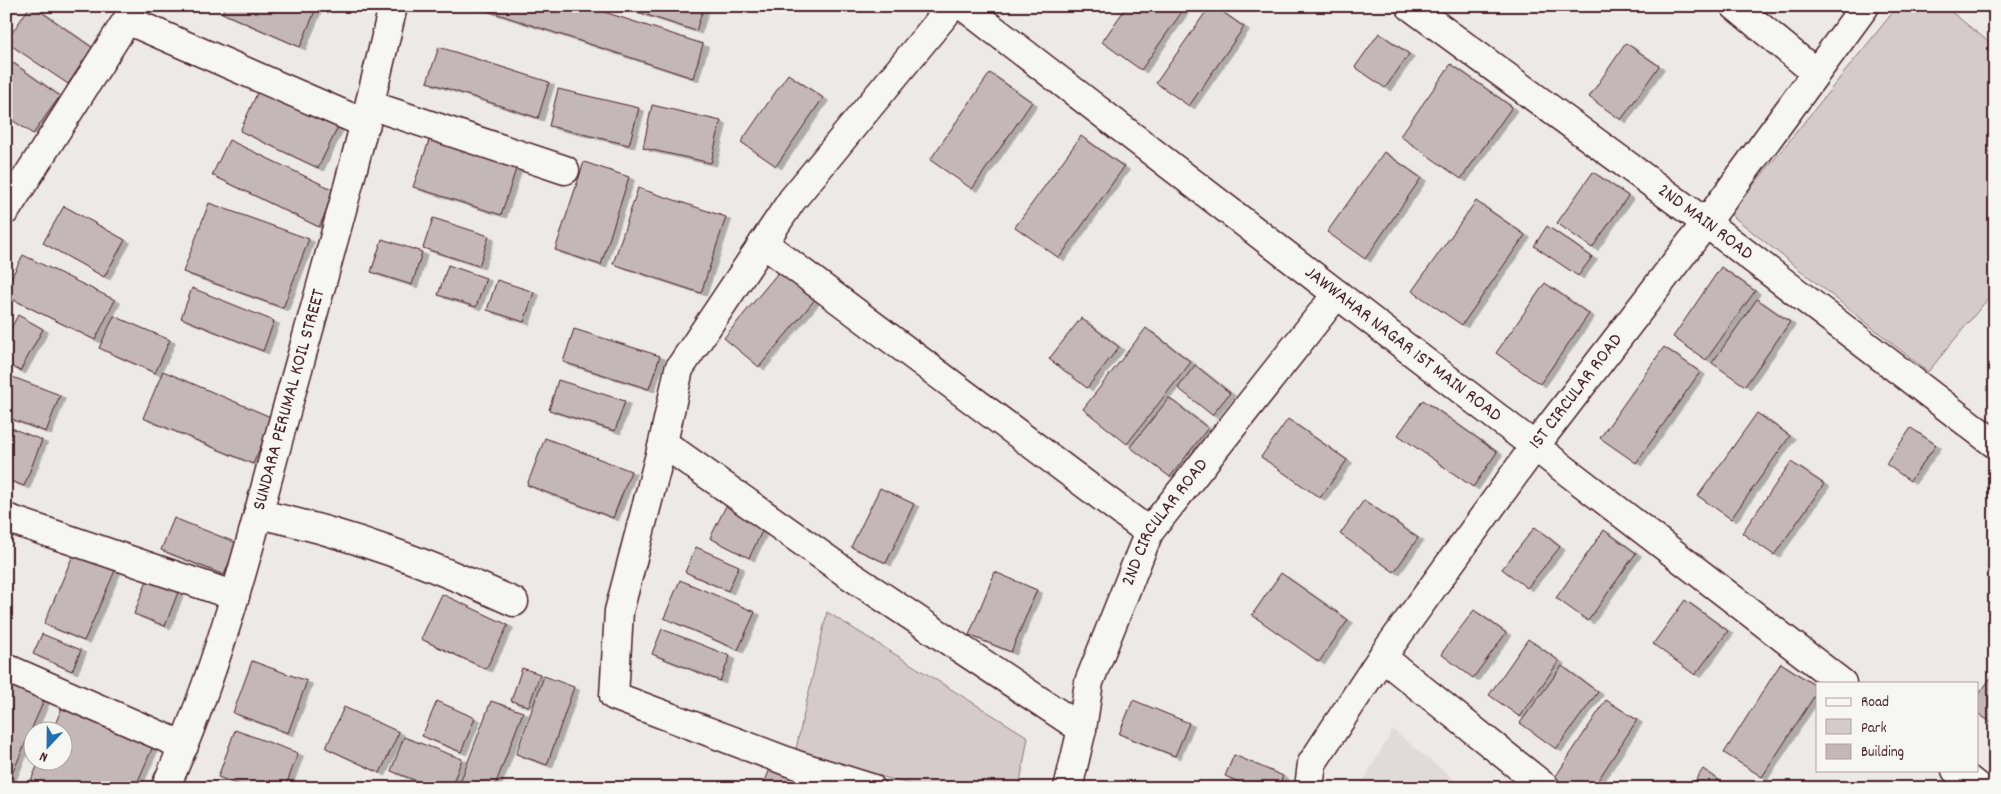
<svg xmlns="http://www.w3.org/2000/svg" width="2001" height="794" font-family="Dekko,sans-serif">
<defs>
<filter id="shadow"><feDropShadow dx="5.5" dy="3" stdDeviation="0" flood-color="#0004"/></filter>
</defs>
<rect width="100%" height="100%" fill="#ece9e6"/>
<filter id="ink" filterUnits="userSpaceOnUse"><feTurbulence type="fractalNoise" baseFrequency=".02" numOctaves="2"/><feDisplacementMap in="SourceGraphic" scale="10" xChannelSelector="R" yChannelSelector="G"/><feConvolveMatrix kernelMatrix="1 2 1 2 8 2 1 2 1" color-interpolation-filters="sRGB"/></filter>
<g filter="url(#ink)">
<!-- built -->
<path fill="#e0dad8" d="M1393 730 1464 788H1359Z"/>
<!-- green -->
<g fill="#d4cbca" stroke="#8f757a">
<path d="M1898 6H1944L1995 47V290L1928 372 1730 214Z"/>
<path d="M827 612 1028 737 1019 788H924L795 753Z"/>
</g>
<!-- building -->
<g fill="#c4b7b7" stroke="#4a1f2b" filter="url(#shadow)">
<path d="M30 6H33L93 48 68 84 6 42Z"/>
<path d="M225 6H317L300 47 222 13Z"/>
<path d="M473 6H586L703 44 693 78Z"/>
<path d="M619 6H704L696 31Z"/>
<path d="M1127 6H1186L1141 70 1102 42Z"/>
<path d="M1210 6H1214L1244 27 1189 106 1156 83Z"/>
<path d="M1379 33 1409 54 1385 88 1355 67Z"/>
<path d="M1626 43 1659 66 1621 120 1589 97Z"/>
<path d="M439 47 549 82 538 118 427 82Z"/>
<path d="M6 58 60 96 33 134 6 116Z"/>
<path d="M1451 64 1512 107 1461 179 1400 136Z"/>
<path d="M990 73 1032 102 972 189 930 160Z"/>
<path d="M788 74 823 98 776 166 741 142Z"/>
<path d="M259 89 338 127 318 168 240 131Z"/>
<path d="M558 89 639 108 629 145 549 126Z"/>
<path d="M652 105 721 121 711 163 643 148Z"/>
<path d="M433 129 520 157 501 215 413 187Z"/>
<path d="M1081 136 1124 167 1059 258 1015 227Z"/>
<path d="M229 140 336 191 319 227 212 175Z"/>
<path d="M1384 152 1421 178 1365 259 1327 232Z"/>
<path d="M584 162 629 177 601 265 555 250Z"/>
<path d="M1593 172 1628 196 1592 248 1557 223Z"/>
<path d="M638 188 726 217 701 293 613 264Z"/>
<path d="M1476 201 1525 235 1462 325 1412 291Z"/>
<path d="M209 203 309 239 283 308 183 272Z"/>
<path d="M64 206 125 240 104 277 43 243Z"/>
<path d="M433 218 489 236 479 266 423 248Z"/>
<path d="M1547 226 1592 257 1578 276 1534 246Z"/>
<path d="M382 239 422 252 412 285 371 272Z"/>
<path d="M23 255 115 300 95 340 6 296V288Z"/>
<path d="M448 265 486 278 476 307 438 295Z"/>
<path d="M1721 267 1755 291 1706 360 1673 337Z"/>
<path d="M782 268 817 297 759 367 724 338Z"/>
<path d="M497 280 534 292 524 322 487 310Z"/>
<path d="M1545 283 1589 314 1540 384 1496 353Z"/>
<path d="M192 288 274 321 263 351 181 318Z"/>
<path d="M1757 299 1790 322 1745 386 1712 363Z"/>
<path d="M18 315 43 329 20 371 6 363V338Z"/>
<path d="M114 316 170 340 155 373 99 348Z"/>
<path d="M1081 318 1119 347 1087 388 1049 359Z"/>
<path d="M1146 328 1191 362 1127 444 1083 409Z"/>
<path d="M574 329 660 356 649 389 563 362Z"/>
<path d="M1664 347 1700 372 1636 463 1600 438Z"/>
<path d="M1195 365 1230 393 1212 415 1178 388Z"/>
<path d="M163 371 273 418 253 464 143 418Z"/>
<path d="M10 376 60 395 46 432 6 417V386Z"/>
<path d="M558 380 625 401 615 431 549 410Z"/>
<path d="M1169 398 1208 428 1170 477 1130 447Z"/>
<path d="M1423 400 1497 452 1473 487 1398 435Z"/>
<path d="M1757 413 1790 436 1731 519 1698 496Z"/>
<path d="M1288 419 1347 460 1320 498 1261 457Z"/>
<path d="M6 426 42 440 24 486 6 479Z"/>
<path d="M1911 428 1936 445 1910 481 1886 464Z"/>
<path d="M545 438 631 471 613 518 527 485Z"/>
<path d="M1791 462 1824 484 1774 555 1742 533Z"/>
<path d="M880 488 914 504 886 563 851 547Z"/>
<path d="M1364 500 1418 538 1394 572 1340 534Z"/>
<path d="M726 506 765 525 749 558 710 538Z"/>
<path d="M174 518 237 543 224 575 161 550Z"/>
<path d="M1535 527 1560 547 1527 588 1502 569Z"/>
<path d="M1604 530 1636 553 1588 621 1556 598Z"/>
<path d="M696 547 739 566 728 591 685 572Z"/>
<path d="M76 548 117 566 84 641 44 624Z"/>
<path d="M995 572 1037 590 1011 652 969 635Z"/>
<path d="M1281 573 1348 620 1319 662 1252 615Z"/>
<path d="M149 575 180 587 165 626 134 614Z"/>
<path d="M680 580 755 612 738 650 664 618Z"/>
<path d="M442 594 508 625 486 669 421 639Z"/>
<path d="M1685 600 1728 631 1695 675 1653 644Z"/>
<path d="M1474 610 1506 633 1473 678 1441 654Z"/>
<path d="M662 629 730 656 720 681 652 654Z"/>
<path d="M42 634 81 650 72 671 33 654Z"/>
<path d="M1528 639 1559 661 1520 717 1489 695Z"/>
<path d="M252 661 307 681 288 733 233 713Z"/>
<path d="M1781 663 1817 687V692L1762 777 1724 753Z"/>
<path d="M1562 666 1598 692 1556 749 1520 723Z"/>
<path d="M522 668 540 674 529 706 511 701Z"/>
<path d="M1995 672V725L1977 713V697Z"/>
<path d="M544 676 574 687 547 765 516 754Z"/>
<path d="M6 682 45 698 9 781 6 780Z"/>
<path d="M1133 700 1189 723 1175 756 1119 734Z"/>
<path d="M1606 700 1637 720 1593 788H1554L1550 785Z"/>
<path d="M437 701 475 718 461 752 422 736Z"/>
<path d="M491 701 523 712 494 788H458Z"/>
<path d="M63 705 154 744 135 788 28 787 39 762H62V732H52Z"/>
<path d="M344 707 399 732 380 773 326 748Z"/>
<path d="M235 730 298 753 285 788H248L218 777Z"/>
<path d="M404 737 462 759 451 788H435L391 771Z"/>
<path d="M1234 755 1283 776 1278 788H1252L1225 776Z"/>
<path d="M773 762 825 783 823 788H762Z"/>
<path d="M1703 769 1730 788H1690Z"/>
</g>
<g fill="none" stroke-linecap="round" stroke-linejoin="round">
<defs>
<g id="minor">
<path id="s1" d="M1410 6 1706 223 1995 444"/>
<path d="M1735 6 1815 72"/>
<path d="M370 105 565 170"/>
<path d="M6 210 127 20 366 124"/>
<path d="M763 243 1149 532"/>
<path d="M663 443 848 574 1082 729"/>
<path d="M258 514C347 532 432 565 514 602"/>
<path d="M6 518 235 596"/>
<path d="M1382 657 1546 788"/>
<path d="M6 668 184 746"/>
<path d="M871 788 797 765 614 696 619 611 663 443 679 369 792 200 952 6"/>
<path id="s2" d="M1068 788 1082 729 1089 682 1149 532 1337 294"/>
<path id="s3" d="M1309 788 1312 763 1382 657 1535 446 1706 223 1865 6"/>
</g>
<g id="tertiary">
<path id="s4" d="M963 6 1842 683"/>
<path d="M1956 770 1979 788"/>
<path id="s5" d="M165 788C218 672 249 548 282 426 321 286 361 147 393 6"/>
</g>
</defs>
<!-- minor casing -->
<use href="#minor" stroke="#4a1f2b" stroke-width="31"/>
<!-- tertiary casing -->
<use href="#tertiary" stroke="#4a1f2b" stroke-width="31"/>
<!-- minor -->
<use href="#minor" stroke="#f6f6f2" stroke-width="28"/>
<!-- tertiary -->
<use href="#tertiary" stroke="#f6f6f2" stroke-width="28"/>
</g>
</g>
<g text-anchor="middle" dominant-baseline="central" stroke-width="4" stroke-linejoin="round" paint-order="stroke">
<!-- street labels -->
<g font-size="19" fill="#4a1f2b" stroke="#f6f6f2">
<text stroke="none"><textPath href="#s1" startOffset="366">2ND MAIN ROAD</textPath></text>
<text stroke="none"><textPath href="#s4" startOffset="555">JAWWAHAR NAGAR 1ST MAIN ROAD</textPath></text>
<text stroke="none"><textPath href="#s3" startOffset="481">1ST CIRCULAR ROAD</textPath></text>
<text stroke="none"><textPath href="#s5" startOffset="408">SUNDARA PERUMAL KOIL STREET</textPath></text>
<text stroke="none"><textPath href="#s2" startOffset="286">2ND CIRCULAR ROAD</textPath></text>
</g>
</g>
<!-- margin -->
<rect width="2001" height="794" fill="none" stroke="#f6f6f2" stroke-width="25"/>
<rect x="12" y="12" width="1976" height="769" fill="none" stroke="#4a1f2b" stroke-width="2" filter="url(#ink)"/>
<!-- legend -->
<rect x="1816" y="682" width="162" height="90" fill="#f6f6f2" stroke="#b1a0a2"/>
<rect x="1826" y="698" width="25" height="8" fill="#f6f6f2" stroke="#b1a0a2"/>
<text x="1861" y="706" font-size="15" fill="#4a1f2b">Road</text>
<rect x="1826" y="719" width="25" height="15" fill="#d4cbca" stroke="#b1a0a2"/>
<text x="1861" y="732" font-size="15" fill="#4a1f2b">Park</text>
<rect x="1826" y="744" width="25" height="15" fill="#c4b7b7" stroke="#b1a0a2"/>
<text x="1861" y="756" font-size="15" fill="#4a1f2b">Building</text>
<!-- north arrow -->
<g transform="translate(48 746) rotate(202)"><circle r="24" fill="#f6f6f2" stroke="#b1a0a2"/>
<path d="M0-4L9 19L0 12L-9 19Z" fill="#1f6fb2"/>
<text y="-8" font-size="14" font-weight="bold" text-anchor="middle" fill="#4a1f2b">N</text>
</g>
</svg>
